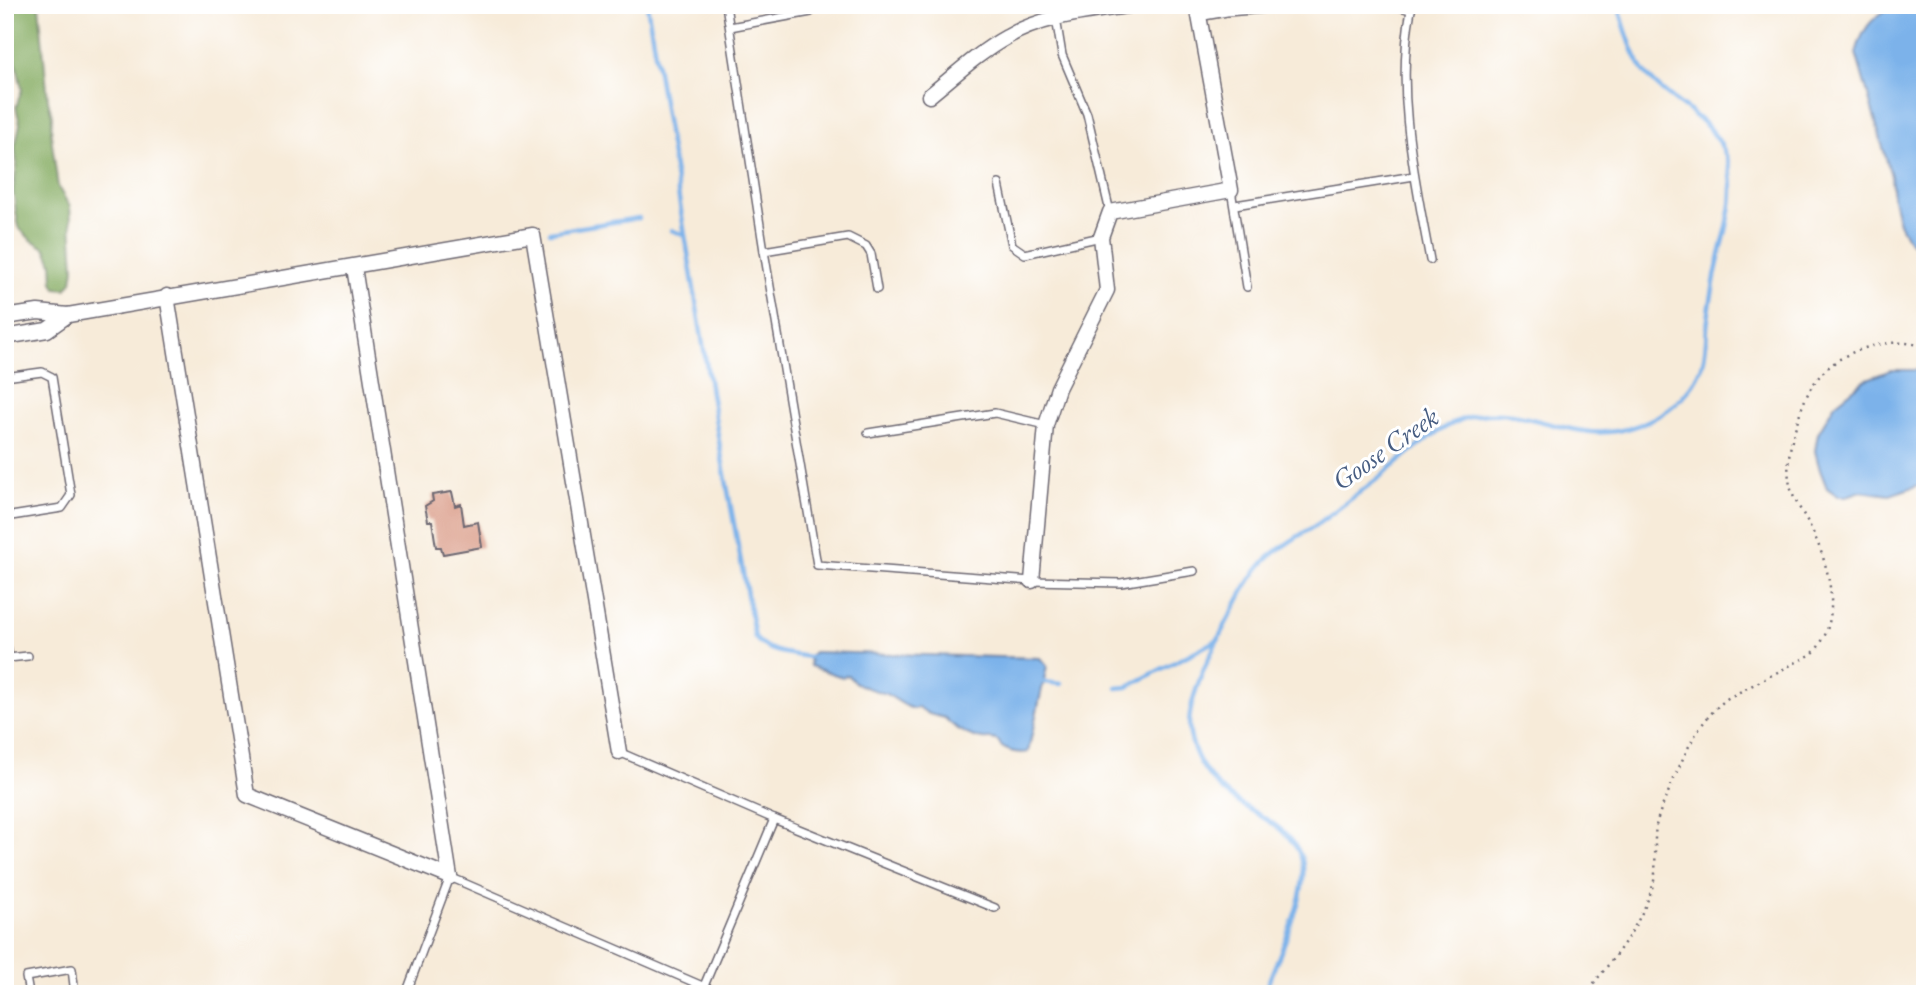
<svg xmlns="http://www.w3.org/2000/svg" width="1930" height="999" font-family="'EB Garamond',serif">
<rect width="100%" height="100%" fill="#fff"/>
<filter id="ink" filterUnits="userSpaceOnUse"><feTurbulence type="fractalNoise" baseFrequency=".0143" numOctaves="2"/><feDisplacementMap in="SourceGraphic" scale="14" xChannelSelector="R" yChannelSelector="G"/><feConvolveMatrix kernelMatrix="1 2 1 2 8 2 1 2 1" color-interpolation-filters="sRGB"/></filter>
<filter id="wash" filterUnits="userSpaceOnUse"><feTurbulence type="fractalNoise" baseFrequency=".00686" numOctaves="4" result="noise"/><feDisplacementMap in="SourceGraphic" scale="28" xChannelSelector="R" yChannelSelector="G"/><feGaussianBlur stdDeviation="1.57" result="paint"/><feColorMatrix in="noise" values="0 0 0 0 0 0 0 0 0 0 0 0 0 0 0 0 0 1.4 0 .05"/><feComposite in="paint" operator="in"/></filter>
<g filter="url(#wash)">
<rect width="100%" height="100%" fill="#f7ebd9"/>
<!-- forest -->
<path fill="#84ab61" stroke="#53664e" stroke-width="2" d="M12 5H39L48 100 52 116 51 135 58 187 70 207 74 268 72 282 66 289 56 288 53 282 52 263 46 249 30 239 19 228 16 212 13 190 17 165 15 147 20 124 16 107 22 89 14 53Z"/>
<!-- water -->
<g fill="#7bb2ea" stroke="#4e6a92" stroke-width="2">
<path d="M1891 7H1925V256L1908 240 1899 223 1893 198 1891 176 1856 53C1863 29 1869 20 1891 7Z"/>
<path d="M1891 370H1925V483L1890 495 1861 491 1847 496H1838L1827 488 1820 470 1815 451 1818 433 1835 404 1865 380Z"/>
<path d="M814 652 1040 658 1047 666 1028 752C1021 754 1008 752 1001 746 1000 745 1000 743 999 742 994 737 988 740 983 739 970 738 952 726 945 718L929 714 918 707 913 709C904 706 897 700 888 695 875 689 856 688 848 675L842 677 810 666 809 657Z"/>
</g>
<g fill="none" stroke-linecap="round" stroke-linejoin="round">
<!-- stream -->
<g stroke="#7bb2ea" stroke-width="4.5">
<path d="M647 5 721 453 755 638C768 653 790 654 809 657"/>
<path d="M671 230 684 235"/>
<path d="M550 232 639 218"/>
<path d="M1044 682 1061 684"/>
<path d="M1117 688 1127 687 1219 639"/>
<path d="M1264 994C1275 961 1313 889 1301 857 1292 832 1266 819 1244 806 1218 790 1196 766 1190 734 1183 702 1219 636 1235 607 1243 591 1253 573 1266 560 1282 545 1301 535 1319 523 1338 509 1357 494 1376 480 1403 459 1443 420 1478 415 1515 409 1547 426 1583 431 1628 439 1683 412 1701 369 1706 357 1706 340 1707 327 1709 310 1712 294 1715 277 1722 238 1741 198 1727 158 1711 113 1669 106 1644 71 1631 52 1625 27 1618 5"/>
</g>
</g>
<g id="blocks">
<!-- building -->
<path fill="#d99984" d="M452 492 455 506 461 504 464 525 478 522 482 547 443 554 441 547H436L432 521H428L425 506 433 501 432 495Z"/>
</g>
</g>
<g filter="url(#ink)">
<use href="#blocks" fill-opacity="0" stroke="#6d6872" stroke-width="2"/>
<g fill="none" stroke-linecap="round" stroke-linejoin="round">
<defs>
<g id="service">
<path d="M726 5 764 251 817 565 1032 581 1121 583 1194 571"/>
<path d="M1392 5 1411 10"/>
<path d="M1414 5 1411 10C1395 92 1415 178 1430 260"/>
<path d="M1198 17 1227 12 1312 5"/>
<path d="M1056 18 1062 55 1087 114 1110 212"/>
<path d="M730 27 811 12"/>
<path d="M999 184 1012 245 1025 254 1101 237"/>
<path d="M1231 190 1247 287"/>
<path d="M1235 205 1414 176"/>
<path d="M764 251 848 237 866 246 871 254 877 289"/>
<path d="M5 377 42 372 52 377 71 495 62 508 5 517"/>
<path d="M868 433 995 413 1046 425"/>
<path d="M5 633 9 658"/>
<path d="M8 658 28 656"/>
<path d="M619 752 774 819 995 908"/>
<path d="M704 986 774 819"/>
<path d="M29 994 26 977 72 969 75 994"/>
<path d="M406 994 450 877 721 994"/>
</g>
<g id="minor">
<path d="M929 96C954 76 978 53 1007 37 1044 15 1091 12 1133 5"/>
<path d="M354 267 450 877"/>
<path d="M167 296 247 795 450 877"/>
<path d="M5 317 38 312 68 315 533 235 619 752"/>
<path d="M5 337 47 330 68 315"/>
<path d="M1032 581 1046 425 1058 388 1107 290 1101 237 1110 212 1231 190 1197 5"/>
</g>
</defs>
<!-- service casing -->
<use href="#service" stroke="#6d6872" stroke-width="10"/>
<!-- minor casing -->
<use href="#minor" stroke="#6d6872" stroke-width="17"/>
<!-- path -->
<path stroke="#6d6872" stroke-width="2.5" stroke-dasharray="2 5" stroke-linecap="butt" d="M1585 994C1611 962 1641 926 1653 885 1658 867 1653 846 1656 826 1659 811 1667 796 1673 781 1687 749 1699 720 1728 698L1812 654C1845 621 1829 565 1811 528 1804 513 1793 501 1790 485 1785 462 1792 438 1799 416 1808 388 1820 369 1847 355 1870 344 1900 338 1925 347"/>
<!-- service -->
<use href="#service" stroke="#fff" stroke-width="7"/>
<!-- minor -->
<use href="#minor" stroke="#fff" stroke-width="14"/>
</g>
</g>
<g text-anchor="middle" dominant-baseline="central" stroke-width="6" stroke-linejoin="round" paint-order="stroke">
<!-- water labels -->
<g font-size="28" font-style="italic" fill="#465c81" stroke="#fff">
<text transform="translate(1385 448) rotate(-35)">Goose Creek</text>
</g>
</g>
<!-- margin -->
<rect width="1930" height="999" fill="none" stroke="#fff" stroke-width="28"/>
</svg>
